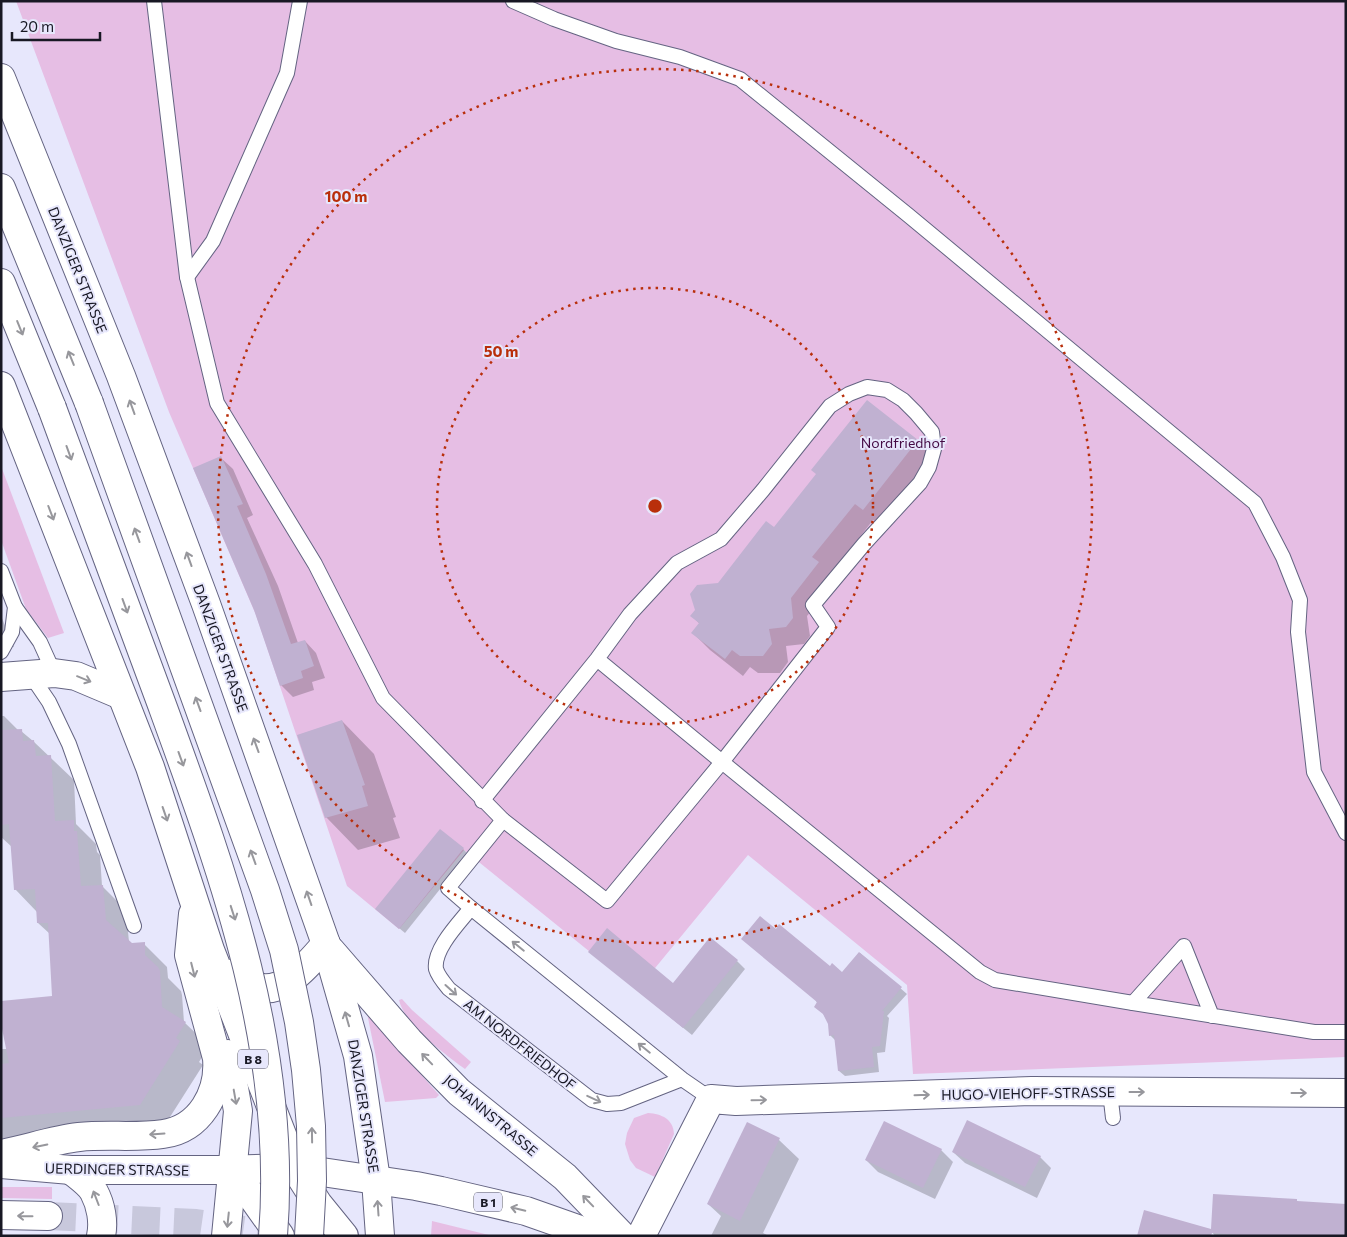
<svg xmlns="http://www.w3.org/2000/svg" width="1347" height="1237" font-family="Commissioner,sans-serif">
<rect width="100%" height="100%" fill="#e7e7fc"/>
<!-- green -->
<g fill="#e6bee4">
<path d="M16 1H1346V1057L913 1074 907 985 748 855 637 990 464 850 399 929 347 886 256 615 169 412Z"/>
<path d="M1 466 64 633 48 638 26 609 1 540Z"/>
<path d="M402 999 412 1010 471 1062 465 1069C446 1055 404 1024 399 1000Z"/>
<path d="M367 1013 439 1095 436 1098 385 1102Z"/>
<path d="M648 1113C662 1114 673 1119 674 1134L655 1177 636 1168 630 1160 625 1144 627 1133 634 1118Z"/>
<path d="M1 1187H52V1199L1 1198Z"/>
<path d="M432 1221 493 1236H431Z"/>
</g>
<!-- shadow -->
<g fill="#0003">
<path d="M917 441 934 458 881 526 873 520 830 575 835 581 807 616 810 636 804 644 786 646 788 662 780 673H758L750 667 743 676 710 650 693 633 700 624 692 616 718 584 774 529Z"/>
<path d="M221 458 233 469 253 515 247 518 278 586 298 643 305 641 316 653 325 678 312 682 314 690 293 697 281 685Z"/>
<path d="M1 616 14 647 1 648Z"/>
<path d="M1 716H4L19 731H21L33 741 74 780 76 824 96 844 97 852 100 855 102 886 126 910 129 942 131 944H144L167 967 168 978 181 991 182 995 184 1022 209 1046 199 1062 203 1065 163 1128 1 1143V1049H7L54 997 50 934 38 923 37 912 15 889 12 847 1 837Z"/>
<path d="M342 721 374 754 396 817 393 818 400 838 358 850 326 817Z"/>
<path d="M463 849 468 854 405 933 382 914Z"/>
<path d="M776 930 830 968 842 974 860 953 907 994 887 1016 889 1018 885 1052 877 1053 879 1072 845 1076 839 1071 836 1041 830 1035 829 1024Z"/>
<path d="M590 952 673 985 737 961 745 969 692 1035Z"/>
<path d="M748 1124 779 1140 799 1159 763 1233 769 1236H711L721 1216 708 1204Z"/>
<path d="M941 1150 953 1162 935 1199 878 1172 866 1160Z"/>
<path d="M953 1152 1040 1157 1051 1168 1037 1198 965 1163Z"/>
<path d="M1297 1201 1346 1236H1215L1212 1232Z"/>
</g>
<!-- building -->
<g fill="#c0b1d1">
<path d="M867 400 918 440 863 510 855 504 812 557 819 562 791 598 793 618 786 627 769 629 772 644 763 656H740L732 650 725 659 691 633 699 623 690 616 695 610 690 594 697 585 718 583 766 521 774 527 816 474 811 470Z"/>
<path d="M221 456 243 504 237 506 266 574 291 644 305 640 314 666 301 671 303 678 280 686 254 610 193 468Z"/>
<path d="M342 720 365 785 362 786 368 806 325 818 297 735Z"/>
<path d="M22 729 23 741 34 740 36 756 51 755 55 821 74 820V831H77L81 886 103 885 106 920 132 943 145 942V955L158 967 160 971 162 1007 186 1022 176 1038 180 1041 140 1105 1 1118V1064L9 1063 1 1024V1001L52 996 48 923H37L35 889 14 890 9 824 1 825V730Z"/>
<path d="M440 829 464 848 399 929 375 909Z"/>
<path d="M760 916 776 929 779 924 830 966 832 963 842 972 859 952 902 987 882 1011H884L880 1046 872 1047 874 1067 838 1071 834 1035 829 1036 828 1024 823 1014 814 1007 817 1002 741 939Z"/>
<path d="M607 928 673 983 710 937 738 960 683 1028 588 952Z"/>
<path d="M967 1120 1041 1156 1025 1187 952 1152Z"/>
<path d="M884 1121 942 1149 923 1188 865 1160Z"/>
<path d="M747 1122 780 1138 740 1221 707 1204Z"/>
<path d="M1213 1194 1297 1199V1201L1346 1204V1236H1254L1212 1233 1211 1236H1137L1144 1210 1211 1229Z"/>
</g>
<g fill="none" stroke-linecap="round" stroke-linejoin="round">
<!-- primary-tunnel -->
<path stroke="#c8c8dc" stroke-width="28" stroke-dasharray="28 14" stroke-linecap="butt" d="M48 1216 196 1223 287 1236"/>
<defs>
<g id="lane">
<path d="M154 1 187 277 217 403 315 564 383 698 503 820 607 901 722 762 980 972 995 980 1133 1003"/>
<path d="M513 1 554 19 616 41 680 57 740 79 908 215 1255 503 1283 557 1300 600 1298 632 1314 772 1346 833"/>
<path d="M187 277 213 241 287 73 300 1"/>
<path d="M1 571 15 607 12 632 1 652"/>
<path d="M15 607 40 642 54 673"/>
<path d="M30 674 49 702 69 744 134 926"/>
<path d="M482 801 597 659 630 614 677 563 721 539 763 490 830 406 849 394 867 387 887 390 903 400 916 413 932 432 934 449 929 467 920 483 864 544 813 605 828 627 722 762 597 659"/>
<path d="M471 908 448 888 503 820"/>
<path d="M1212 1016 1184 946 1133 1003 1314 1032H1346"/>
<path d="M682 1079 621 1103 607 1104 592 1100 449 989C444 983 438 976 436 969 433 949 460 922 471 908L682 1079 711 1099"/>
<path d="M1110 1092 1113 1118"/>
</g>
<g id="street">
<path d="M1 677 54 673 76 676 121 695"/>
<path d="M641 1236 711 1099 736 1101 1032 1091 1346 1093"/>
</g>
<g id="primary">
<path d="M1 78 121 376 206 604 326 944 358 1056 376 1180 380 1236"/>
<path d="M1 386 150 767 210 950 295 1168 318 1204 344 1236"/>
<path d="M331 951 409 1041 459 1092 565 1177 622 1236"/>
<path d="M234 973C238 979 243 981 249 984 281 1001 307 965 326 944"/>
<path d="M1 1154C27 1149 53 1140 79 1137 107 1134 136 1138 163 1134 200 1129 220 1093 217 1058L189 955 193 914"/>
<path d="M1 1164 71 1170H219L295 1168 416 1186 441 1191 526 1211 597 1236"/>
<path d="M71 1170C78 1176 90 1184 94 1192 101 1205 104 1222 101 1236"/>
<path d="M233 1170 280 1236"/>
<path d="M1 1215 48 1216"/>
<path d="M226 1236 238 1111 228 1054"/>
</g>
<g id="highway">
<path d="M1 188 89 403"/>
<path d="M1 283 52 408"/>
</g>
</defs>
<!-- lane casing -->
<use href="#lane" stroke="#646482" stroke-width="16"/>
<!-- street casing -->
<use href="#street" stroke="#646482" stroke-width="30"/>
<!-- primary casing -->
<use href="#primary" stroke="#646482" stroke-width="30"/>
<!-- highway casing -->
<use href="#highway" stroke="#646482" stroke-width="30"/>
<!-- lane -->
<use href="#lane" stroke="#fff" stroke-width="14"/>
<!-- street -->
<use href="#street" stroke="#fff" stroke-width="28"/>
<!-- primary -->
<use href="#primary" stroke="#fff" stroke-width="28"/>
<!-- highway -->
<use href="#highway" stroke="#fff" stroke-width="28"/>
<defs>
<g id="highway-bridge">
<path d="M89 403 265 890 284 950 299 1022 306 1070 311 1126 312 1181 309 1236"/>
<path d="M52 408C89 507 125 606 162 705 225 878 288 1049 273 1236"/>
</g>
</defs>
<!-- highway-bridge casing -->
<use href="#highway-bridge" stroke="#646482" stroke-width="30" stroke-linecap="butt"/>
<!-- highway-bridge -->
<use href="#highway-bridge" stroke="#fff" stroke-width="28"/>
</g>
<!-- one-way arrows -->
<defs><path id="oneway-shaft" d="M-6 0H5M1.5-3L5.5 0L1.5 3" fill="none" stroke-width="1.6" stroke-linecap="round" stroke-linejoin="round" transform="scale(1.25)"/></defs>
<g stroke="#97979c">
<use href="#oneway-shaft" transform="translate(20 328) rotate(68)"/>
<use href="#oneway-shaft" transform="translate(71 358) rotate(-112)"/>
<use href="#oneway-shaft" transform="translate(132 407) rotate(-110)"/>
<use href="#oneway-shaft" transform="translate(69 453) rotate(70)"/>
<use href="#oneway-shaft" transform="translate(51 513) rotate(69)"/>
<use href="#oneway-shaft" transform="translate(137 535) rotate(-110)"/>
<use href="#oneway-shaft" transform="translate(189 559) rotate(-110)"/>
<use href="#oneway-shaft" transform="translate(125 606) rotate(70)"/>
<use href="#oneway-shaft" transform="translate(84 679) rotate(22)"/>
<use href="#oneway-shaft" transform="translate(198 704) rotate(-110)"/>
<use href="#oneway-shaft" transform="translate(256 745) rotate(-110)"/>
<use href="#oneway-shaft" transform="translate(181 759) rotate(70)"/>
<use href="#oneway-shaft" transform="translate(165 814) rotate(71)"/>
<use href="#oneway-shaft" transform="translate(253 857) rotate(-110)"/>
<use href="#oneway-shaft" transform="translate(309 898) rotate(-109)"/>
<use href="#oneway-shaft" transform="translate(233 913) rotate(72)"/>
<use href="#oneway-shaft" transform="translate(518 946) rotate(-141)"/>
<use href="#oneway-shaft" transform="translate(193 970) rotate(76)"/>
<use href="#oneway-shaft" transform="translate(451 990) rotate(42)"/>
<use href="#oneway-shaft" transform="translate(347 1019) rotate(-106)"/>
<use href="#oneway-shaft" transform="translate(644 1048) rotate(-141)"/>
<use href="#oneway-shaft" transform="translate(427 1059) rotate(-134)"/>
<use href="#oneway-shaft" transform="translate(1137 1092)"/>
<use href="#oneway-shaft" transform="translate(1299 1093)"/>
<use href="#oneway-shaft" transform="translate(922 1095) rotate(-2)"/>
<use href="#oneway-shaft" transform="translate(235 1097) rotate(80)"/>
<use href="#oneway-shaft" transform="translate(594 1099) rotate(25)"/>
<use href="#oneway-shaft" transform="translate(759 1100) rotate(-1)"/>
<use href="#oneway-shaft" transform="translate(157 1134) rotate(176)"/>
<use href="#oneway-shaft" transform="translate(312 1135) rotate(-91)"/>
<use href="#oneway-shaft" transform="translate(40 1146) rotate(168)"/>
<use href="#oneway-shaft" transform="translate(96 1198) rotate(-111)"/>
<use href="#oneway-shaft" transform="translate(588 1201) rotate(-134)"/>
<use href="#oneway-shaft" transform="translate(378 1208) rotate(-94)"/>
<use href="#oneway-shaft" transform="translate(518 1209) rotate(-167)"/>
<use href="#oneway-shaft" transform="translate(25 1216) rotate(-179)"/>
<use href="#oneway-shaft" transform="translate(228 1220) rotate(96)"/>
</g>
<!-- distance rings -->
<g fill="none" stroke="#b92f0b" stroke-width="2.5" stroke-dasharray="2.5 5">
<circle cx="655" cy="506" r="218"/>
<circle cx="655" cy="506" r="437"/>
</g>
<g text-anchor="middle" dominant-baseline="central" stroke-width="4" stroke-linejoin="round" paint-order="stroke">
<!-- shield labels -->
<g fill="#e7e7fc" stroke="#565665" stroke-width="1">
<rect x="238" y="1049.5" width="30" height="19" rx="4"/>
<rect x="474" y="1192.5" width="28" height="19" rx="4"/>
</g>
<g font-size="12" font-weight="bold" fill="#181824">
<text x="253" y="1059">B 8</text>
<text x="488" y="1202">B 1</text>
</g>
<!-- street labels -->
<g font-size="14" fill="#181824" stroke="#e7e7fc">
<text transform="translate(78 270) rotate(68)">DANZIGER STRASSE</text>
<text transform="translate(221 648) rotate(70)">DANZIGER STRASSE</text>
<text transform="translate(520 1044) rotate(38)">AM NORDFRIEDHOF</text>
<text transform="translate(1028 1093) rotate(-1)">HUGO-VIEHOFF-STRASSE</text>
<text transform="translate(364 1106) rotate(81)">DANZIGER STRASSE</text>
<text transform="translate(491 1115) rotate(40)">JOHANNSTRASSE</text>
<text transform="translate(117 1169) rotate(1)">UERDINGER STRASSE</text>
</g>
<!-- park labels -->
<g font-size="14" fill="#450b45" stroke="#e7e7fc">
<text x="903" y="442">Nordfriedhof</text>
</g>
</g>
<circle cx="655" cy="506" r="8" fill="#b92f0b" stroke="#e7e7fc" stroke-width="2.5"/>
<g font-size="15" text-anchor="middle" font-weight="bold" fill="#b92f0b" stroke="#e7e7fc" stroke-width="4" stroke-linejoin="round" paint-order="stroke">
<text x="346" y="202">100 m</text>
<text x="501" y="357">50 m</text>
</g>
<!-- border -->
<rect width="1347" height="1237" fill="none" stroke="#181824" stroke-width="5"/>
<!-- scale -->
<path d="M12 32v8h88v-8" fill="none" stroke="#181824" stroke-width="2.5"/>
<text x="20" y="32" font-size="15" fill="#181824" stroke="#e7e7fc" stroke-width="4" paint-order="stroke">20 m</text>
</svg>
